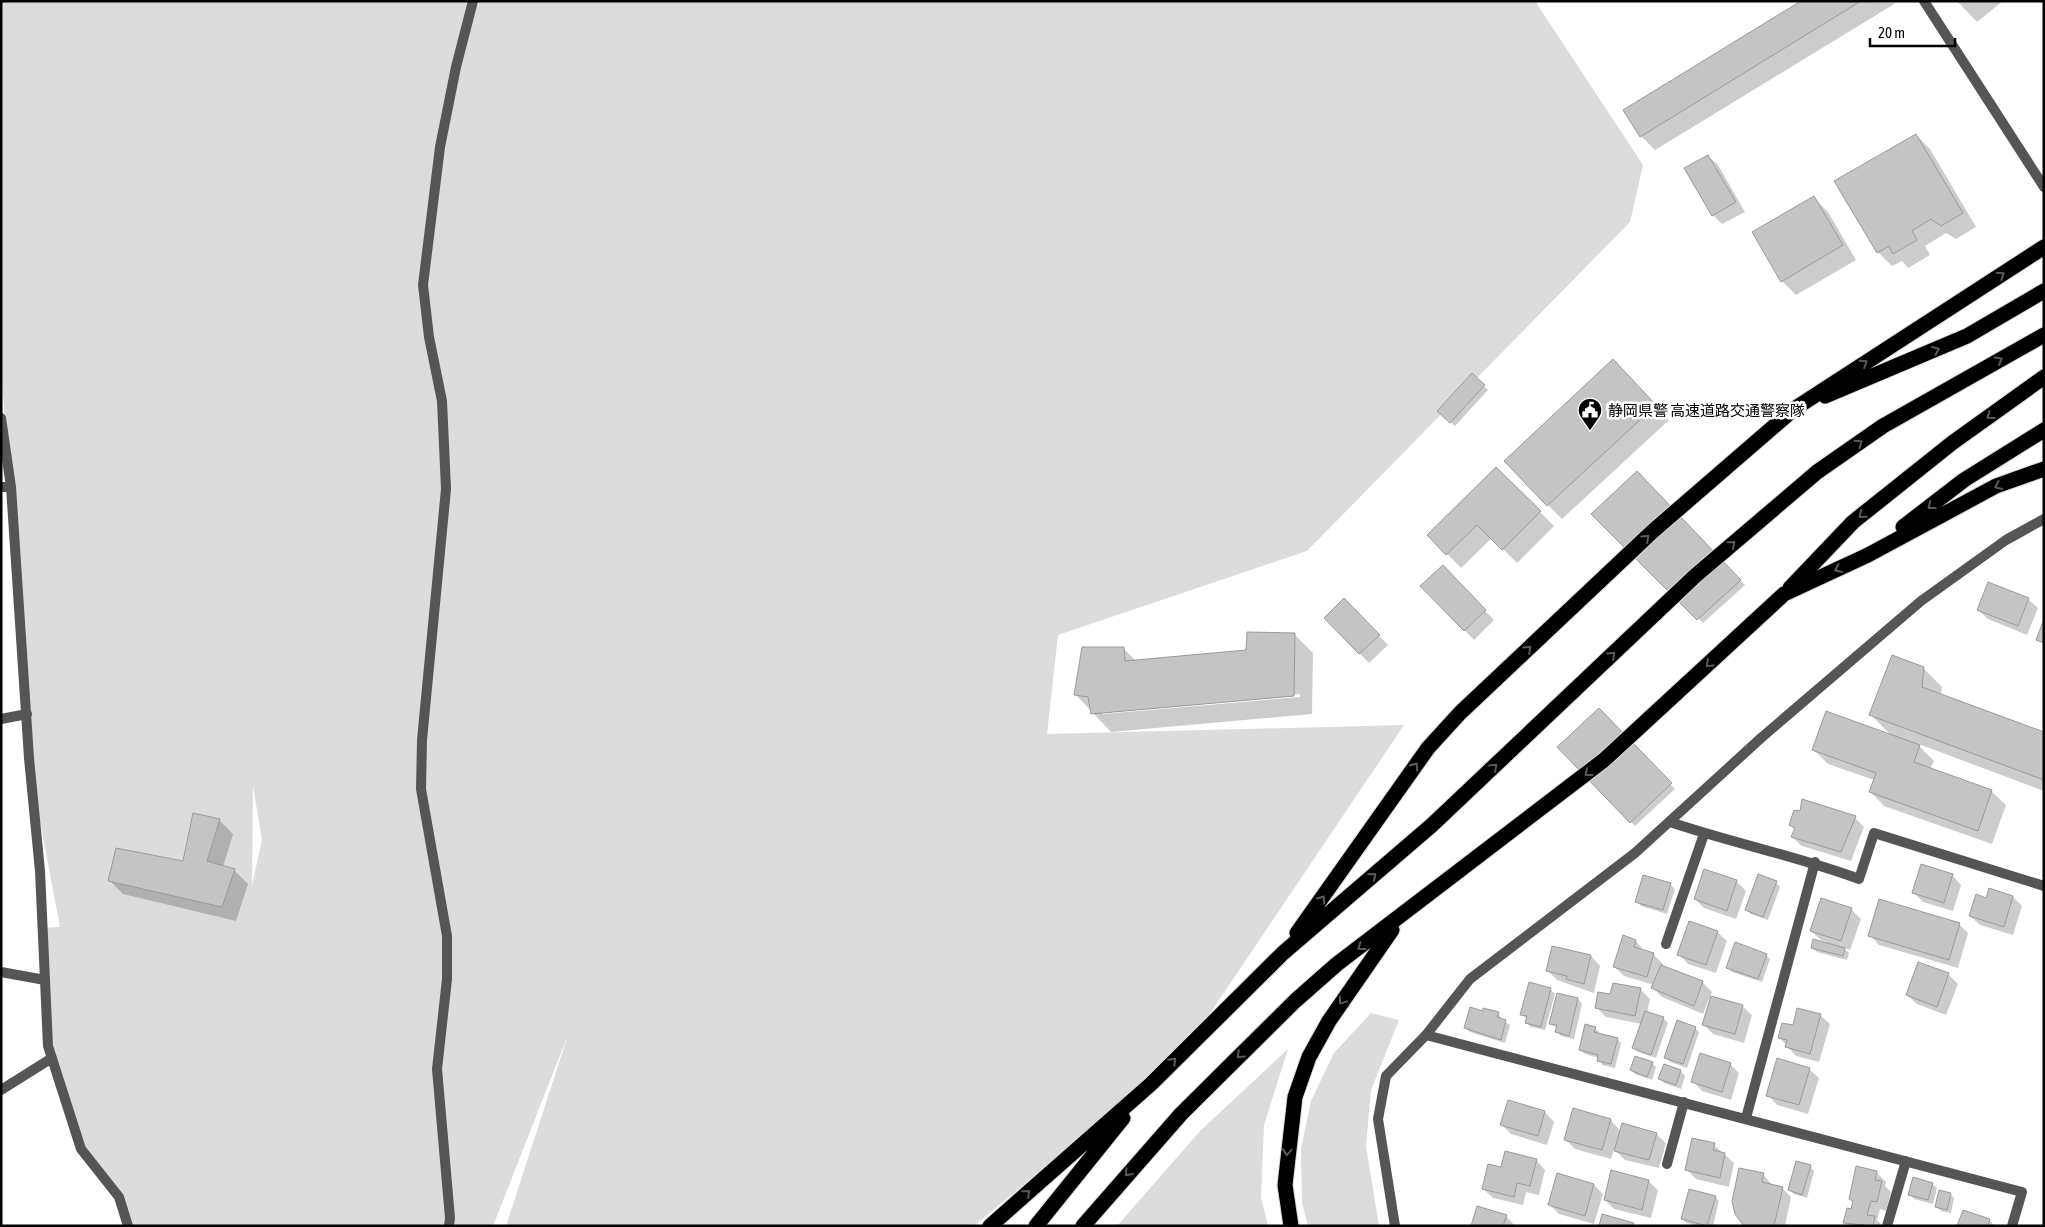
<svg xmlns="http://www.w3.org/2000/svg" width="2045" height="1227" font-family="'Asap Condensed','Noto Sans JP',sans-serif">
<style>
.green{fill:#dcdcdc;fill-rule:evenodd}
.shadow{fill:#0003;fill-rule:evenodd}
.building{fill:#c4c4c4;stroke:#999}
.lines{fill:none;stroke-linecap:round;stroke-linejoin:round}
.highway-casing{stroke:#dbdbdb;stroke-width:17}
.street{stroke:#555;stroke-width:10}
.highway{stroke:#000;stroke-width:15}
.oneway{stroke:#595959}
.labels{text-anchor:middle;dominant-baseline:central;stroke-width:5;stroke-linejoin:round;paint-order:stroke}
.poi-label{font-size:15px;fill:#000;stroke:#fff;text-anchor:start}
</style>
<rect width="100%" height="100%" fill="#fff"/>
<!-- green -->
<path class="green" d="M 1,1 L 1535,1 L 1643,165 L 1630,222 L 1307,551 L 1058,635 L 1047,734 L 1404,725 L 1186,1049 L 974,1226 L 506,1226 L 568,1035 L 493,1226 L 124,1226 L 119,1197 L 83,1145 L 54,1061 L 42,928 L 60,927 L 30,768 L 1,366 ZM 253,786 L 262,840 L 252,885 L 253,787 Z
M 1371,1013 L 1399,1020 L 1371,1090 L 1366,1146 L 1379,1226 L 1308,1226 L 1302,1203 L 1301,1149 L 1311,1101 L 1334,1053 Z
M 1288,1049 L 1264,1125 L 1261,1197 L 1268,1226 L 1117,1226 L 1200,1131 Z"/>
<!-- shadow -->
<path class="shadow" d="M 1804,1 L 1896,3 L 1655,150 L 1641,136 Z
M 1957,1 L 2003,1 L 1977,22 Z
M 1916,135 L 1930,149 L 1976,227 L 1956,239 L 1946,233 L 1925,246 L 1930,255 L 1908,268 L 1902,261 L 1892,266 L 1878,252 Z
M 1708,156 L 1718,165 L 1745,212 L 1722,224 L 1713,215 Z
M 1814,198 L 1828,212 L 1856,260 L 1796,295 L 1782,281 Z
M 1472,375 L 1488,390 L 1455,426 L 1439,411 Z
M 1627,375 L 1669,420 L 1562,519 L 1548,505 Z
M 1496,468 L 1554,526 L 1517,563 L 1492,538 L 1461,568 L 1429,535 Z
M 1637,473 L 1745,585 L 1703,623 L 1593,514 Z
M 1443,567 L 1494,620 L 1474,640 L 1422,586 Z
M 2028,599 L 2038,608 L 2027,635 L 1988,619 L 1978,610 Z
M 1344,600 L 1388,645 L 1369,663 L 1325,618 Z
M 1294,634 L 1313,653 L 1312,714 L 1111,732 L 1076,695 L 1123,648 L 1136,661 L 1247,652 ZM 1300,694 L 1300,697 L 1103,714 L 1100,712 Z
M 1923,668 L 1942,687 L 1941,695 L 2044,734 L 2044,791 L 1916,743 L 1934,761 L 1930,769 L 1991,791 L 2006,805 L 1992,844 L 1884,806 L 1870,791 L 1874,780 L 1828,764 L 1814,750 L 1893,737 L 1871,715 Z
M 1599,710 L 1675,789 L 1635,826 L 1558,747 Z
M 1855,818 L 1864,827 L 1851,861 L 1802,846 L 1792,837 L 1795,830 L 1790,825 Z
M 219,820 L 233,834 L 223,867 L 234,870 L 248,884 L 236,921 L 123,894 L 109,880 L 184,863 Z
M 1705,871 L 1737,882 L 1746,891 L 1736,919 L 1704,908 L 1695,899 Z
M 1952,875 L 1961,885 L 1953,911 L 1923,902 L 1913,892 Z
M 1776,882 L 1780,887 L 1768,920 L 1751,914 L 1746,910 Z
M 1670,884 L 1675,889 L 1667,914 L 1641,906 L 1636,901 Z
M 2013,897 L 2022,906 L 2013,935 L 1980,925 L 1970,916 Z
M 1851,909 L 1861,919 L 1850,950 L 1844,948 L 1849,953 L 1847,960 L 1817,952 L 1812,948 L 1827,942 L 1821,940 L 1811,931 Z
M 1959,924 L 1968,933 L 1958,968 L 1879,945 L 1870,935 Z
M 1717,932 L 1727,941 L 1716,973 L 1688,964 L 1679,954 Z
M 1636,941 L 1645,952 L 1653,954 L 1663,964 L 1662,966 L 1702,982 L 1712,992 L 1703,1014 L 1662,997 L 1653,988 L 1654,985 L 1624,976 L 1615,967 Z
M 1553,947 L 1591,956 L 1600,966 L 1594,993 L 1557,980 L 1547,970 Z
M 1766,955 L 1770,959 L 1762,982 L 1732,972 L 1728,967 Z
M 1948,974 L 1958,984 L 1946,1015 L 1917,1004 L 1907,995 Z
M 1640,989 L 1650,999 L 1647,1013 L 1663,1018 L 1668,1023 L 1656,1058 L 1638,1052 L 1634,1048 L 1642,1024 L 1606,1017 L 1596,1007 L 1611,996 Z
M 1551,990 L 1555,994 L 1545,1030 L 1531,1027 L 1526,1023 L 1527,1019 L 1521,1014 Z
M 1558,994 L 1578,999 L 1582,1004 L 1574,1039 L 1561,1036 L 1557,1031 L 1557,1028 L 1551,1024 Z
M 1742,1006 L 1752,1015 L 1744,1043 L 1713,1034 L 1704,1025 Z
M 1484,1012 L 1498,1013 L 1502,1020 L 1510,1025 L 1505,1043 L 1470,1032 L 1465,1028 Z
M 1820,1015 L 1830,1024 L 1819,1062 L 1796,1056 L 1780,1038 L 1793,1027 Z
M 1595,1028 L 1599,1032 L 1599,1035 L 1617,1039 L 1621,1043 L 1615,1068 L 1602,1065 L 1599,1058 L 1585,1054 L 1580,1050 Z
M 1695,1028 L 1699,1032 L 1687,1068 L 1670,1062 L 1666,1058 Z
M 1652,1063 L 1656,1067 L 1652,1080 L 1635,1074 L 1631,1070 Z
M 1730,1064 L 1739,1073 L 1731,1100 L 1702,1091 L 1693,1081 Z
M 1664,1065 L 1681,1071 L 1685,1076 L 1681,1089 L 1664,1083 L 1660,1078 Z
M 1809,1069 L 1819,1078 L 1808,1114 L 1777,1105 L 1768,1095 Z
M 1508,1101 L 1545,1112 L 1554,1122 L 1547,1145 L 1511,1134 L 1502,1125 Z
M 1610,1120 L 1621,1131 L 1656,1134 L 1666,1143 L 1659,1168 L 1625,1160 L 1614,1149 L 1611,1159 L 1575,1149 L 1565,1139 Z
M 1714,1145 L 1734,1163 L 1729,1187 L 1696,1179 L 1687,1170 Z
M 1536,1160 L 1545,1170 L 1539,1195 L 1526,1192 L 1523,1205 L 1493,1198 L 1483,1189 L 1502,1169 Z
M 1810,1167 L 1814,1171 L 1807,1198 L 1794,1194 L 1789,1190 Z
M 1876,1172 L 1886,1182 L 1885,1186 L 1891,1192 L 1886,1211 L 1880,1209 L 1877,1220 L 1883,1226 L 1848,1226 L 1845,1222 L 1854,1203 L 1850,1199 Z
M 1763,1174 L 1772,1185 L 1782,1188 L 1791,1197 L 1785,1226 L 1746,1226 Z
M 1648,1181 L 1658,1190 L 1651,1218 L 1614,1209 L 1605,1200 Z
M 1932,1184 L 1937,1188 L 1933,1204 L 1914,1199 L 1910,1194 Z
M 1594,1185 L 1603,1194 L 1594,1224 L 1559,1214 L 1550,1205 Z
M 1950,1194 L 1954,1198 L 1951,1213 L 1941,1211 L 1937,1207 Z
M 1715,1197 L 1719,1201 L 1713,1226 L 1697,1226 L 1687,1223 L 1682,1219 Z
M 1506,1216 L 1515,1226 L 1472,1226 Z
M 1989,1220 L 1995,1226 L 1959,1226 Z"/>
<!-- building -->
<path class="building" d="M 1801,1 L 1861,1 L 1640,137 L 1623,110 Z
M 1916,134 L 1963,213 L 1941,226 L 1931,219 L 1912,231 L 1917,240 L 1893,254 L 1889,246 L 1877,253 L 1834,181 Z
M 1708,155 L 1736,202 L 1712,216 L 1684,168 Z
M 1814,196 L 1843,245 L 1781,282 L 1752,232 Z
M 1613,359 L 1656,405 L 1547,506 L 1504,461 Z
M 1472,373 L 1485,385 L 1450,423 L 1437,411 Z
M 1496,467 L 1541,511 L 1502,550 L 1477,525 L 1446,555 L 1427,535 Z
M 1637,471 L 1741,580 L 1697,620 L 1591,514 Z
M 1443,565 L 1486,610 L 1464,631 L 1420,586 Z
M 1988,582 L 2029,598 L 2018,626 L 1977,610 Z
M 1344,598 L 1380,635 L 1359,654 L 1324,618 Z
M 2044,619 L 2044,643 L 2036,640 Z
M 1247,632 L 1295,633 L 1294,696 L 1091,714 L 1088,697 L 1074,695 L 1082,647 L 1124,647 L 1125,661 L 1246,650 Z
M 1892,655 L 1924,667 L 1922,687 L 2044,732 L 2044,780 L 1869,715 Z
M 1599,708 L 1672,783 L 1630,823 L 1557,747 Z
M 1826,711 L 1920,745 L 1914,762 L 1992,790 L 1978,831 L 1869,792 L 1876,773 L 1812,750 Z
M 1802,799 L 1856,816 L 1841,852 L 1791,837 L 1795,828 L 1789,825 L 1794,810 L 1800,811 Z
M 193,813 L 220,819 L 207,861 L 235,869 L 222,907 L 108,881 L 116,848 L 183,861 Z
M 1921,864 L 1953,874 L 1944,903 L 1912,893 Z
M 1704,869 L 1737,880 L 1727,911 L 1694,899 Z
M 1758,874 L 1777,881 L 1763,917 L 1745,910 Z
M 1643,875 L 1671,883 L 1663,910 L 1635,902 Z
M 1989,888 L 2013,896 L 2004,927 L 1969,916 L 1976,894 L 1986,898 Z
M 1821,898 L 1852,908 L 1841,941 L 1810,931 Z
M 1879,899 L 1960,923 L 1949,960 L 1868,936 Z
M 1689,921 L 1718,931 L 1706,965 L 1677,955 Z
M 1623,935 L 1636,940 L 1634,947 L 1654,953 L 1647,977 L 1613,967 Z
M 1813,939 L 1845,948 L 1843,956 L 1811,948 Z
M 1735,942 L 1767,954 L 1758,979 L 1726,968 Z
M 1552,946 L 1591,955 L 1584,984 L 1566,979 L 1567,976 L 1546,971 Z
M 1918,962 L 1949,973 L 1937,1007 L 1906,995 Z
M 1661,965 L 1703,981 L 1694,1006 L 1651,988 Z
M 1529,982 L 1551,988 L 1541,1027 L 1525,1023 L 1527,1016 L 1520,1015 Z
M 1613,983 L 1641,988 L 1635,1016 L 1595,1008 L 1598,992 L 1610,994 Z
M 1557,993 L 1578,998 L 1569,1036 L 1555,1032 L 1557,1025 L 1549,1024 Z
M 1711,996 L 1743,1005 L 1735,1034 L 1702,1025 Z
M 1470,1007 L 1483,1011 L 1483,1008 L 1499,1012 L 1497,1017 L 1506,1020 L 1501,1040 L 1464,1028 Z
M 1797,1008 L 1821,1014 L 1810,1054 L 1785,1047 L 1787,1040 L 1778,1038 L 1782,1023 L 1793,1025 Z
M 1645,1011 L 1664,1017 L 1651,1055 L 1632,1048 Z
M 1677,1020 L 1696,1027 L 1683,1064 L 1664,1058 Z
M 1585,1024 L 1596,1027 L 1594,1032 L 1618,1038 L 1611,1064 L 1597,1061 L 1598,1055 L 1579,1050 Z
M 1700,1053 L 1731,1063 L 1722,1092 L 1691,1082 Z
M 1635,1056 L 1653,1062 L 1647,1077 L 1630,1070 Z
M 1777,1058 L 1810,1068 L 1799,1105 L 1766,1096 Z
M 1664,1064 L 1681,1070 L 1676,1085 L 1658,1079 Z
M 1508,1100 L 1545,1111 L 1538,1136 L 1500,1125 Z
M 1573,1108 L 1611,1119 L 1602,1150 L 1564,1140 Z
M 1622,1123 L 1657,1133 L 1649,1160 L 1614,1151 Z
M 1692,1138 L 1715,1143 L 1713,1150 L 1725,1153 L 1720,1178 L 1685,1170 Z
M 1505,1151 L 1537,1159 L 1530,1186 L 1517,1183 L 1514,1197 L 1482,1189 L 1488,1164 L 1501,1167 Z
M 1796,1161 L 1811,1165 L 1802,1195 L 1788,1190 Z
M 1856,1166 L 1877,1171 L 1875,1180 L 1882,1181 L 1877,1202 L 1871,1201 L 1867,1215 L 1875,1216 L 1873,1226 L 1843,1223 L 1847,1208 L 1851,1209 L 1853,1201 L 1849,1199 Z
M 1739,1168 L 1764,1173 L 1762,1182 L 1783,1187 L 1774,1226 L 1744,1226 L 1735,1214 L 1732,1201 Z
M 1611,1170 L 1649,1180 L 1642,1210 L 1604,1200 Z
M 1557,1173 L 1594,1184 L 1585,1216 L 1548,1205 Z
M 1913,1177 L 1933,1183 L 1928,1200 L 1908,1195 Z
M 1689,1189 L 1716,1196 L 1707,1226 L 1681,1219 Z
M 1939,1190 L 1951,1193 L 1947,1210 L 1935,1207 Z
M 1477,1206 L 1507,1215 L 1503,1226 L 1471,1226 Z
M 1963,1210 L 1990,1219 L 1988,1226 L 1957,1226 Z
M 1602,1214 L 1634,1223 L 1633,1226 L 1599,1226 Z"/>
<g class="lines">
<defs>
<path id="highway" d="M 1825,396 L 1967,336 L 2044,291
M 1903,527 L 1964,480 L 2044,430
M 1790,588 L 1853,522 L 1952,443 L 2044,377
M 1297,933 L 1428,748 L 1460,713 L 1653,531 L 1794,409 L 2044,247
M 990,1226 L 1151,1084 L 1283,953 L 1432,825 L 1695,576 L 1817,472 L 1883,426 L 2044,335
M 1036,1226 L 1123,1118
M 1083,1226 L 1181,1114 L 1295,1001 L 1337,964 L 1604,760 L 1784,594 L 1868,555 L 1996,486 L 2044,469
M 1291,1226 L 1285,1185 L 1295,1097 L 1309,1057 L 1329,1021 L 1392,930"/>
</defs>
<!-- highway casing -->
<use href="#highway" class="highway-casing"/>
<!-- street -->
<path class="street" d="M 1924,1 L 2044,187
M 1,418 L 11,487 L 29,758 L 40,871 L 48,1046 L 81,1149 L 119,1197 L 128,1226
M 1,487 L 11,487
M 1,719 L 27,714
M 1670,822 C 1732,843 1797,856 1859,879 L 1874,833 L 2044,886
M 1666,944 L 1704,834
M 1,972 L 45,980
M 1426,1035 L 2022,1192 L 2012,1226
M 1,1090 L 52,1058
M 1746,1118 L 1815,862
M 1667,1164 L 1684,1102
M 449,1226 L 450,1218 L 437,1069 L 447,979 L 447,936 L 421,789 L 422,740 L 446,489 L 442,401 L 429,337 L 423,285 L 440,147 L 456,67 L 473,1
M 1395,1226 L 1378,1119 L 1386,1076 L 1426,1035 L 1470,979 L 1635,853 L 1761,738 L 1921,601 L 2006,540 L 2044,519
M 1887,1226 L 1906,1161"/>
<!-- highway -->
<use href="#highway" class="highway"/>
</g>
<!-- one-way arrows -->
<defs><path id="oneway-chevron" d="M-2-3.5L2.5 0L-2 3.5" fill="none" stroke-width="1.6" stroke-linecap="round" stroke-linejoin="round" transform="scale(1.25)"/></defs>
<g class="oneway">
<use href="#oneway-chevron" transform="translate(2001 275) rotate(-33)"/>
<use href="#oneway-chevron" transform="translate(1936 350) rotate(-24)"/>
<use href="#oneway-chevron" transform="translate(1999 360) rotate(-30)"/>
<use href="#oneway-chevron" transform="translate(1864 363) rotate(-33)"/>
<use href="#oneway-chevron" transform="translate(1990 416) rotate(144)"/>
<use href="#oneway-chevron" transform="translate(1859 443) rotate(-35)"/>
<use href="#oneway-chevron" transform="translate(1998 486) rotate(157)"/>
<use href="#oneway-chevron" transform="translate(1931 506) rotate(142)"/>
<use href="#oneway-chevron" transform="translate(1862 515) rotate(141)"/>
<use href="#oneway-chevron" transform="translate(1646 538) rotate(-43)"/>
<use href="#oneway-chevron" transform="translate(1732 544) rotate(-40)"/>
<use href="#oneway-chevron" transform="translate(1838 569) rotate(155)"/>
<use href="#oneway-chevron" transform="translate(1528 649) rotate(-43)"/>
<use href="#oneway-chevron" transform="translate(1612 655) rotate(-43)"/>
<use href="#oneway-chevron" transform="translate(1709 664) rotate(137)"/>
<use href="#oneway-chevron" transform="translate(1415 766) rotate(-55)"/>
<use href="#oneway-chevron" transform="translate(1494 767) rotate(-43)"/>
<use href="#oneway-chevron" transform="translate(1588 773) rotate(142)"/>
<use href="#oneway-chevron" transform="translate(1373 876) rotate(-41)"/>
<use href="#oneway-chevron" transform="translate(1322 899) rotate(-55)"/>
<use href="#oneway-chevron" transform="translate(1361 947) rotate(144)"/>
<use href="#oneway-chevron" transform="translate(1342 1001) rotate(124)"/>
<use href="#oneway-chevron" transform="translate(1240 1055) rotate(136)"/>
<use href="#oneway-chevron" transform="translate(1173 1061) rotate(-45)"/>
<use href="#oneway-chevron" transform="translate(1287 1152) rotate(95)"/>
<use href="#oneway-chevron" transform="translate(1128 1173) rotate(132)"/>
<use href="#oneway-chevron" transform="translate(1027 1193) rotate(-41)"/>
</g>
<!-- icons -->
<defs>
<symbol id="civic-pin" viewBox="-11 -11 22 30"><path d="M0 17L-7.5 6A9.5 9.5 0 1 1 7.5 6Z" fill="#000" stroke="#fff"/><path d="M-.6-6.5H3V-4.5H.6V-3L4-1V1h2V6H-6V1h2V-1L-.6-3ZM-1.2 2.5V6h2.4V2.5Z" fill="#fff"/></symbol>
</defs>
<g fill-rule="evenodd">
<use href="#civic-pin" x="1576" y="396" width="28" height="38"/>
</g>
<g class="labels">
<!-- poi labels -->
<g class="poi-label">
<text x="1608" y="410">静岡県警 高速道路交通警察隊</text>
</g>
</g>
<!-- border -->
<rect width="2045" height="1227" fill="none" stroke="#000000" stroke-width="5"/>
<!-- scale -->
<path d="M1870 38v8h85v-8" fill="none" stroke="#000000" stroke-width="2.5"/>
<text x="1878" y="38" font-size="15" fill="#000000" stroke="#ffffff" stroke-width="4" paint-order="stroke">20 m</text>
</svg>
